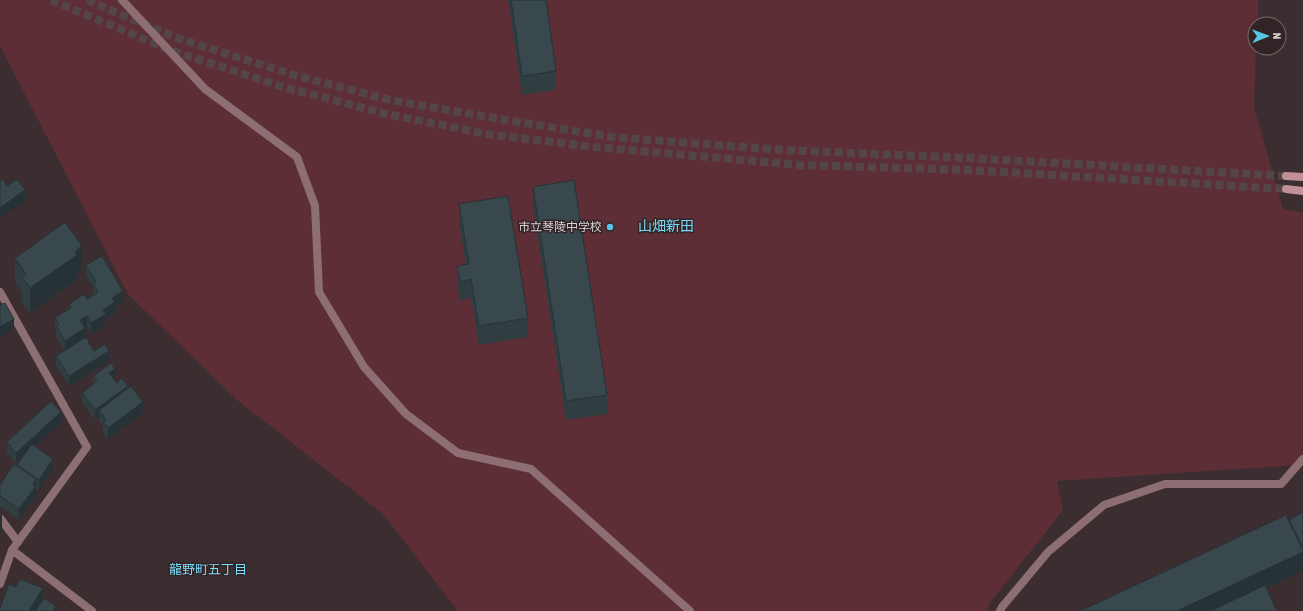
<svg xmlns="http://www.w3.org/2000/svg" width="1303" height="611" font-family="'Asap Condensed','Noto Sans JP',sans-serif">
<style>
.green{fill:#5e2e36}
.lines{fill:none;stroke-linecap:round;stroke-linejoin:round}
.secondary-tunnel{stroke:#544648;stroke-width:8;stroke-dasharray:8 4;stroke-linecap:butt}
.lane{stroke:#8d6f73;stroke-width:8}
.street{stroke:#8d6f73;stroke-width:8}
.secondary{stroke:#c19197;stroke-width:8}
.wall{fill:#303e42}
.shaded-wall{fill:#273236}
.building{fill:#38484d;stroke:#273236}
.poi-dot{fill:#59c8e4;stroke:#322426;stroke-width:1.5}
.labels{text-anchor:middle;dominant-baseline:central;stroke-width:3;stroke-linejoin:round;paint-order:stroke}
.poi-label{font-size:12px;fill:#d9d0d1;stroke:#322426;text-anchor:end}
.neighbourhood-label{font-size:13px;fill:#7addf8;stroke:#322426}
.quarter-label{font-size:14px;fill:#7addf8;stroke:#322426}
</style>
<rect width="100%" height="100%" fill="#3c2e30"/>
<!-- green -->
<path class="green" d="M 0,0 L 1258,0 L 1258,24 L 1255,24 L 1255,48 L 1256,48 L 1254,107 L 1283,209 L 1303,213 L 1303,459 L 1298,465 L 1057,481 L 1063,510 L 989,604 L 988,611 L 458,611 L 383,514 L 236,399 L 128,294 L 0,46 Z"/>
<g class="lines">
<!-- secondary-tunnel -->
<path class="secondary-tunnel" d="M 51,0 L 170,50 L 280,86 L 387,114 L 486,134 L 594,147 L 800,165 L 969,170 L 1286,189
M 87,0 L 174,37 L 291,74 L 390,100 L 488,117 L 613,137 L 782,150 L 969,158 L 1286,176"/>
<!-- lane -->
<path class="lane" d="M 0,518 L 18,542"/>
<!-- street -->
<path class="street" d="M 122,0 L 205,89 L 297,157 L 315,206 L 319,292 L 364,367 L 406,414 L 458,453 L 531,469 L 690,611
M 0,292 L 87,447 L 12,550 L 0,584
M 12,550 L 92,611
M 1000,611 L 1002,607 L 1048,552 L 1104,505 L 1165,484 L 1281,484 L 1303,459"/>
<!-- secondary -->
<path class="secondary" d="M 1286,176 L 1303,177
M 1286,189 L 1303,191"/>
</g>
<!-- wall -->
<path class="wall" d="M 508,0 L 546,0 L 556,71 L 556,90 L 522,95 Z
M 533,187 L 607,395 L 607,414 L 566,420 L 533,206 Z
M 459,204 L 528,318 L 528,337 L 479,345 L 471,298 L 460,301 L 457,286 L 457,266 L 466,265 L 459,223 Z
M 15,258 L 82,271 L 77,275 L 77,280 L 30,313 L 22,302 L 22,292 L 15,283 Z
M 86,265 L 123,302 L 115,306 L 115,313 L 106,319 L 106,325 L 91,334 L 87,326 L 84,328 L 85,338 L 94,351 L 109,361 L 69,386 L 56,366 L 56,356 L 64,350 L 56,337 L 56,330 L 55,328 L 55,317 L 69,309 L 69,304 L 87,299 L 93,295 L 93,287 L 86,276 Z
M 93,376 L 115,380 L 117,383 L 128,389 L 143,413 L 108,439 L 103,433 L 103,426 L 99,421 L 99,417 L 95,420 L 82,403 L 82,393 L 93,384 Z
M 61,423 L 35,446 L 53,469 L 39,490 L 36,489 L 36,496 L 19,520 L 0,506 L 0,485 L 17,466 L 17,465 L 20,460 L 16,463 L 7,453 L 7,442 Z
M 1303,512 L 1303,571 L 1267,588 L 1080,611 L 1289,520 Z"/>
<!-- shaded-wall -->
<path class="shaded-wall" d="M 25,190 L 25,201 L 0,218 L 0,208 Z
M 82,246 L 82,271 L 77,275 L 77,280 L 30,313 L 30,288 Z
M 123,291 L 123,302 L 115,306 L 115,313 L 106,319 L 106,325 L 91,334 L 91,323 L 112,298 Z
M 87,316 L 87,326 L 80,331 L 80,320 Z
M 14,319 L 14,330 L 0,337 L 0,327 Z
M 85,328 L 85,339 L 65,351 L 65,341 Z
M 109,351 L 109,361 L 69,386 L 69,376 Z
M 115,369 L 115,380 L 109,384 L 109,373 Z
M 128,386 L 128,396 L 99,410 L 99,417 L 95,420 L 95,410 Z
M 143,402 L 143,413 L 108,439 L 108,428 Z
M 61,412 L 61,423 L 16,463 L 16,453 Z
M 53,459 L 53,469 L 39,490 L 39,480 Z
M 36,479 L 36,496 L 19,520 L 19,509 L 33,484 Z
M 2,514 L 2,529 L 0,534 L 0,519 Z
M 1303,552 L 1303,571 L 1218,611 L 1177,611 Z
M 43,588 L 43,599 L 36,611 L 29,611 Z
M 56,606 L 56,611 L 53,611 Z"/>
<!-- building -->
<path class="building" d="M 511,0 L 546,0 L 556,71 L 522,76 Z
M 3,179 L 7,186 L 17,179 L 25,190 L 0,208 L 0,181 Z
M 574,180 L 607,395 L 566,401 L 533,187 Z
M 508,196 L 528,318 L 479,326 L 471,279 L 460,282 L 457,266 L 469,264 L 459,204 Z
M 65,222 L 82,246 L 75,252 L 77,255 L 30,288 L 22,277 L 26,274 L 15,258 Z
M 102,256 L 123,291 L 112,298 L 115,302 L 103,310 L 106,314 L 91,323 L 87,316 L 80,320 L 85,328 L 65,341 L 56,326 L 59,324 L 55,317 L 71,308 L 69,304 L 84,294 L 87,299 L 98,292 L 93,284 L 96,282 L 86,265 Z
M 5,303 L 14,319 L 0,327 L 0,305 Z
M 86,337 L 94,351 L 105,344 L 109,351 L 69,376 L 56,356 Z
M 111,363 L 115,369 L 109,373 L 117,383 L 122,378 L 128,386 L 95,410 L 82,393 L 97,381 L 93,376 Z
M 131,386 L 143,402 L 108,428 L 103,422 L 106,420 L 99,410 Z
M 51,401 L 61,412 L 16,453 L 7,442 Z
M 32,444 L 53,459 L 39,480 L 17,465 Z
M 14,464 L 36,479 L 33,484 L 36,486 L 19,509 L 0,496 L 0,485 Z
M 0,511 L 2,514 L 0,519 Z
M 1303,512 L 1303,547 L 1289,520 Z
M 1286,515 L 1303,551 L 1303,552 L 1177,611 L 1080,611 Z
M 20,579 L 43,588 L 29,611 L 0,611 L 0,608 L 9,584 L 16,587 Z
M 1265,585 L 1277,611 L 1211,611 Z
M 44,598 L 56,606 L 53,611 L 35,611 Z"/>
<!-- markers -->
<circle class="poi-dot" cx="610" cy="227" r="4"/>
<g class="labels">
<!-- poi labels -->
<g class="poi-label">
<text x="602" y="227">市立琴陵中学校</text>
</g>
<!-- neighbourhood labels -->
<g class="neighbourhood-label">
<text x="208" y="569">龍野町五丁目</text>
</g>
<!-- quarter labels -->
<g class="quarter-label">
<text x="666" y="226">山畑新田</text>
</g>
</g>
<!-- north arrow -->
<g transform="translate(1267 36) rotate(89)"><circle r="19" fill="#322426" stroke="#75696a"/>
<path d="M0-3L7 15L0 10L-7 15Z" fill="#59c8e4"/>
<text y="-6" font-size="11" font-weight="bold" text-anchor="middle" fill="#d9d0d1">N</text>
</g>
</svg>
